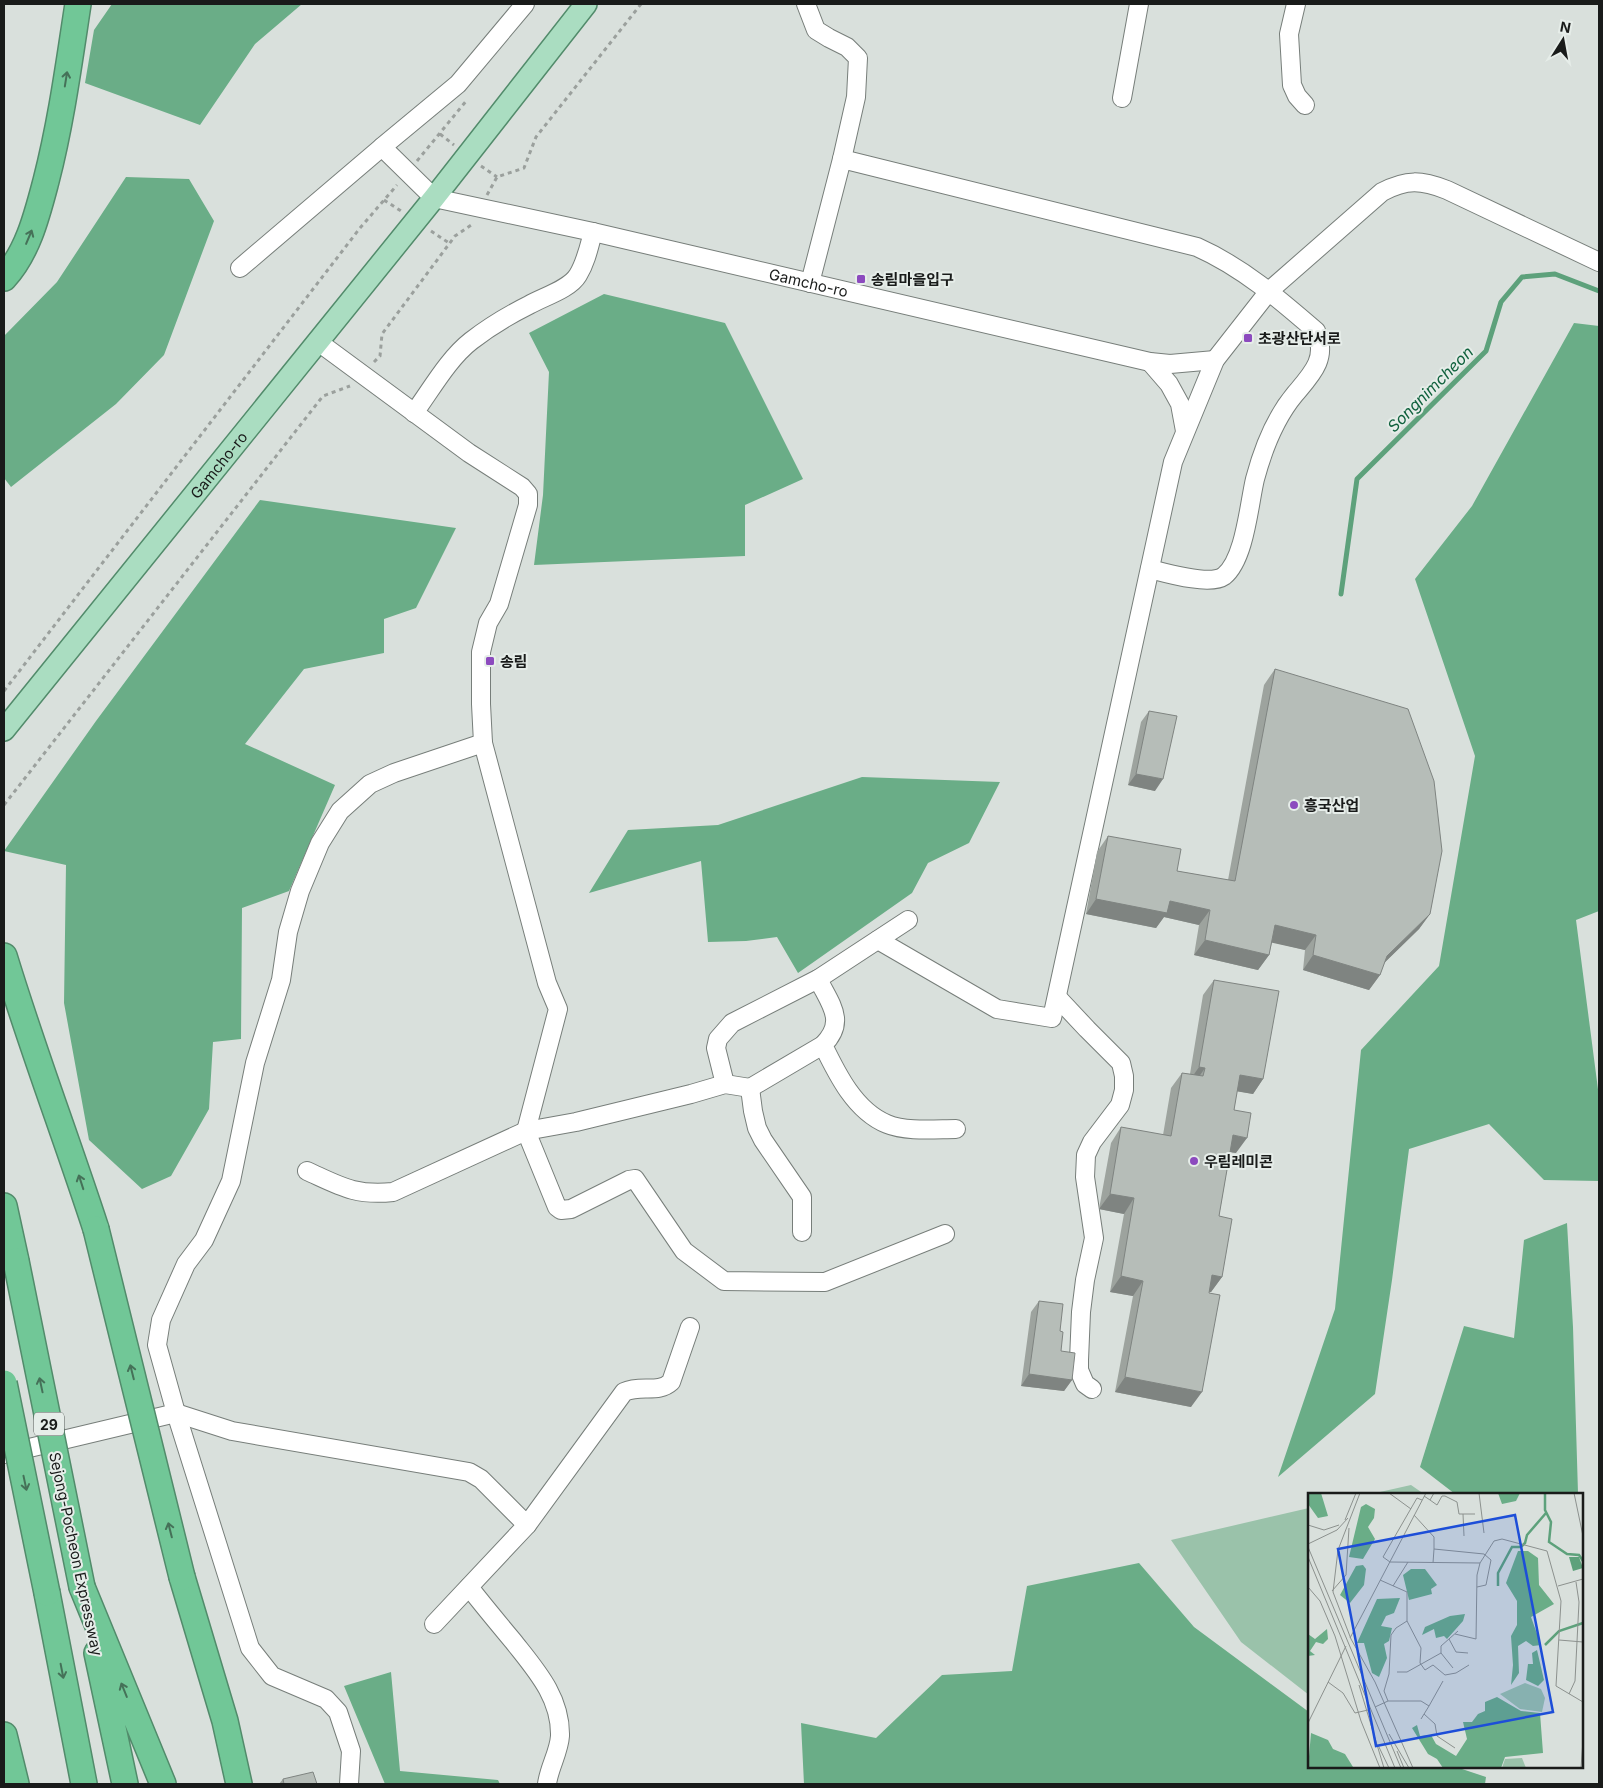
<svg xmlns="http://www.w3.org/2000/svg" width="1603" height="1788" font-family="Inter,'Noto Sans KR',sans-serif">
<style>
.green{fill:#9ac2aa}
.forest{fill:#6aad87}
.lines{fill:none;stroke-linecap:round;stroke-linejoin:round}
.stream{stroke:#5da17b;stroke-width:5}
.minor-casing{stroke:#777e7a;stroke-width:20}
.major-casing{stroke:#528b6b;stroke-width:24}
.highway-casing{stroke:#528b6b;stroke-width:28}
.path{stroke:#9ba09d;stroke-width:3;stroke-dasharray:4 4;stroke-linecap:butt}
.minor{stroke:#fff;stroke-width:18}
.major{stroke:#aaddc1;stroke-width:21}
.highway{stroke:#71c797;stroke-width:25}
.highway-bridge-casing{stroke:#528b6b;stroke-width:28;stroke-linecap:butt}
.highway-bridge{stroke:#71c797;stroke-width:25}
.wall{fill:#9da39e}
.shaded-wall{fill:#7f8481}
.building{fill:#b6bdb8;stroke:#7f8481}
.oneway{stroke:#457158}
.poi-dot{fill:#8c4abe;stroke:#e6ede9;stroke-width:2}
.labels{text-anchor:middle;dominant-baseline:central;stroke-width:4;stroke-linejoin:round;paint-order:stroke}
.shield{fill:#e6ede9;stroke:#565a58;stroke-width:1}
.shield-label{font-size:14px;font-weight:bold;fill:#191b1a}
.poi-label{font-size:15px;font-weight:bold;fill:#191b1a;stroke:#e6ede9;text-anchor:start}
.street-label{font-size:15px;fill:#191b1a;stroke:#e6ede9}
.water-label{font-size:16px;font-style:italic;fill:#11623e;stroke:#e6ede9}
.inset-river{fill:none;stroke:#5da17b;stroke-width:2.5}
.inset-road{fill:none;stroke:#8c918e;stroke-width:1}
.view{fill:#1d4ed8;fill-opacity:0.15;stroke:#1d4ed8;stroke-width:2.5}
.inset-edge{fill:none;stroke:#191b1a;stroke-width:2.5}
</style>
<rect width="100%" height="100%" fill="#d9e0dc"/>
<!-- green -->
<path class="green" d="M 1411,1485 L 1424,1494 L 1371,1494 Z
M 1309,1508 L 1309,1695 L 1241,1642 L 1171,1540 Z"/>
<!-- forest -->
<path class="forest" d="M 112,4 L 302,4 L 255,44 L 200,125 L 85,83 L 94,30 Z
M 126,177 L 189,179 L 214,221 L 164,355 L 116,404 L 11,487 L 4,478 L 4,336 L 57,282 Z
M 604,294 L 725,323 L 803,479 L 745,505 L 745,556 L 534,565 L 543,495 L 549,372 L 529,333 Z
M 1574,323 L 1599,326 L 1599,911 L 1576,920 L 1599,1097 L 1599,1181 L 1544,1180 L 1489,1124 L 1409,1149 L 1392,1280 L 1375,1394 L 1278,1477 L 1335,1309 L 1361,1050 L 1439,966 L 1475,756 L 1415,579 L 1472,506 Z
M 260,500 L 456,528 L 416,608 L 384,619 L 384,653 L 304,669 L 245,744 L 335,785 L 289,891 L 242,908 L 241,1039 L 213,1042 L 209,1109 L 171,1176 L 142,1189 L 89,1140 L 64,1003 L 66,865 L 4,851 L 96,721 Z
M 862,777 L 1000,782 L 969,843 L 928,863 L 912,893 L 798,973 L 777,937 L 746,941 L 708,942 L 701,861 L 589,893 L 628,830 L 718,825 Z
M 1567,1223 L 1573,1327 L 1578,1493 L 1576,1494 L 1455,1494 L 1420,1467 L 1464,1326 L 1514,1338 L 1524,1240 Z
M 1139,1563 L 1194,1627 L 1309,1712 L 1309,1767 L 1456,1767 L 1486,1777 L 1485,1784 L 804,1784 L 801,1723 L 876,1738 L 942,1675 L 1012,1671 L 1027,1586 Z
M 391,1672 L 400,1771 L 498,1780 L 500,1784 L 385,1784 L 344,1686 Z"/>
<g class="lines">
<!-- stream -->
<path class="stream" d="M 1341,594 L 1357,479 L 1486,351 L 1501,302 L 1522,277 L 1555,274 L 1599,291"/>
<defs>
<g id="minor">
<path id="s1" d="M 525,4 L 458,84 L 382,147 L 434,198 L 593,232 L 1150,362 L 1170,364 L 1215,360"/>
<path d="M 806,4 L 816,30 L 829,38 L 847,47 L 858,58 L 856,97 L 842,159"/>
<path d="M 1296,4 L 1289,34 L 1292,85 L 1297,96 L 1305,105"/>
<path d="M 1122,98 L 1139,4"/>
<path d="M 240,268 L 382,147"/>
<path d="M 810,283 L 842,159 L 1197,247 C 1242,267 1279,299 1316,331 C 1328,358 1312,374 1295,394 C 1275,418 1263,449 1255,479 C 1249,504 1245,559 1224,576 C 1210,586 1166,573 1150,569"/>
<path d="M 1150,362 L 1169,384 L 1180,404 L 1185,431"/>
<path d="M 414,413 C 431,390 448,359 471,341 C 489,327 509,315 529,305 C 543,297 570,289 578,275 C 586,262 589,247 593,232"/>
<path d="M 483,743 L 547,983 L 558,1009 L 526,1131 L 557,1207 L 561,1210 L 571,1209 L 629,1180 L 635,1179 L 684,1251 L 724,1281 L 825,1282 L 945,1234"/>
<path d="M 878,940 L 997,1009 L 1052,1018 L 1173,462 L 1215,360 L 1269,291 L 1382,192 C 1407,179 1421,180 1447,190 L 1599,262"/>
<path d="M 818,979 C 830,1004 847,1021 823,1045 C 837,1074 855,1111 887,1124 C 906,1132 936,1129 956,1129"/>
<path d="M 1057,997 L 1087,1029 L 1121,1063 L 1124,1076 L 1124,1090 L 1120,1105 L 1092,1142 L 1086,1155 L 1085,1177 L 1094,1238 L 1085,1280 L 1081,1312 L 1079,1360 L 1079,1370 L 1085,1384 L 1092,1389"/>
<path d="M 725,1084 L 716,1048 L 718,1039 L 732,1023 L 818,979 L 908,920"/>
<path d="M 750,1088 L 823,1045"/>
<path d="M 307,1171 C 340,1186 355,1196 393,1192 L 526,1131 L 576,1122 L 691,1094 L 725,1084 L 750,1088 L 753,1111 L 757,1128 L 763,1140 L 802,1197 L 802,1232"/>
<path d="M 176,1413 L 232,1431 L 469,1472 L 481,1479 L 527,1525 L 624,1392 C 641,1384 658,1394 671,1382 L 690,1327"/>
<path d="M 176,1413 L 250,1648 L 272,1676 L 326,1699 L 338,1712 L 351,1751 L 349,1784"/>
<path d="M 4,1454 L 176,1413 L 157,1345 L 161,1320 L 186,1264 L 204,1240 L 231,1181 L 255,1063 L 281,980 L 288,932 L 300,891 L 320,843 L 340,811 L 370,784 L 394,773 L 483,743 L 481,704 L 481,652 L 488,623 L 499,604 L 528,505 L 528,494 L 522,487 L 469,453 L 317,341"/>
<path d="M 469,1587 C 483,1605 498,1623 513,1641 C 535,1669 561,1697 560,1736 C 559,1752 549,1768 547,1784"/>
<path d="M 434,1624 L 527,1525"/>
</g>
<g id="major">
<path id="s2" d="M 4,730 L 434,198 L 586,4"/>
</g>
<path id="highway" d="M 4,278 C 28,252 37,215 46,181 C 61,123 69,63 78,4
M 4,956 C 32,1048 66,1137 96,1229
M 4,1206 L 16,1261
M 182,1577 L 225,1721 L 239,1784
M 82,1587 L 163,1784
M 47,1593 L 84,1784
M 97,1653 L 125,1784
M 4,1735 L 16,1784"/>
</defs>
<!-- minor casing -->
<use href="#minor" class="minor-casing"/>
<!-- major casing -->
<use href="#major" class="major-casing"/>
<!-- highway casing -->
<use href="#highway" class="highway-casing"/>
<!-- path -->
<path class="path" d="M 440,134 L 454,145
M 417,161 L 467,100
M 481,166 L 497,177
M 487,195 L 497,177 L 524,168 L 536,137 L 641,4
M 384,200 L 401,211
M 431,231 L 449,243
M 374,362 L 380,356 L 382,334 L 455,236 L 474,223
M 4,691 L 360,228 L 397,185
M 4,805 L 323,396 L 350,386"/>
<!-- minor -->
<use href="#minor" class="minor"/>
<!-- major -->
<use href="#major" class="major"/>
<!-- highway -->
<use href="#highway" class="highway"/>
<defs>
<path id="highway-bridge" d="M 96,1229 L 182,1577
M 16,1261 L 82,1587
M 4,1383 L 47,1593"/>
</defs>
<!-- highway-bridge casing -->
<use href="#highway-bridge" class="highway-bridge-casing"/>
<!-- highway-bridge -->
<use href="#highway-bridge" class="highway-bridge"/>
</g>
<!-- wall -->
<path class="wall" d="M 1275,669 L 1430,914 L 1419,929 L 1384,963 L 1380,975 L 1369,990 L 1303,970 L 1305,950 L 1272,942 L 1269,955 L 1258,970 L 1194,955 L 1199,925 L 1164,917 L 1156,928 L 1086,914 L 1097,852 L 1108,836 L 1177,871 L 1228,880 L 1264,685 Z
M 1149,711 L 1155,791 L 1128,785 L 1141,722 Z
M 1214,980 L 1263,1079 L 1253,1094 L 1237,1091 L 1234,1110 L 1236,1153 L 1230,1152 L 1219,1216 L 1222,1277 L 1211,1292 L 1209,1292 L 1191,1407 L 1115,1392 L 1133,1296 L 1110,1292 L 1124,1214 L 1099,1209 L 1111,1143 L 1121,1127 L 1163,1135 L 1171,1088 L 1182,1073 L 1190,1074 L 1203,995 Z
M 1039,1301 L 1060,1331 L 1061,1351 L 1072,1380 L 1064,1391 L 1021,1386 L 1031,1312 Z
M 283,1779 L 317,1784 L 279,1784 Z"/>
<!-- shaded-wall -->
<path class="shaded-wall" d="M 1136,774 L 1163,779 L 1155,791 L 1128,785 Z
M 1096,899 L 1170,901 L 1210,910 L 1199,925 L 1164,917 L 1156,928 L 1086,914 Z
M 1430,914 L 1419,929 L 1376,971 L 1387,956 Z
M 1275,925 L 1316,935 L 1305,950 L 1264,941 Z
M 1205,940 L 1269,955 L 1258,970 L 1194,955 Z
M 1313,955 L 1380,975 L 1369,990 L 1303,970 Z
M 1199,1067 L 1205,1068 L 1194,1084 L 1188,1083 Z
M 1240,1075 L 1263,1079 L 1253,1094 L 1229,1090 Z
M 1233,1135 L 1247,1138 L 1236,1153 L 1222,1151 Z
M 1110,1194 L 1134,1198 L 1124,1214 L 1099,1209 Z
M 1212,1275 L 1222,1277 L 1211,1292 L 1201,1291 Z
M 1121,1276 L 1143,1281 L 1133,1296 L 1110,1292 Z
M 1029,1374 L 1072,1380 L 1064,1391 L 1021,1386 Z
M 1125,1377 L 1202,1392 L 1191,1407 L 1115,1392 Z"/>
<!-- building -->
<path class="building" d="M 1275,669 L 1408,709 L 1434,781 L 1442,851 L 1430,914 L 1387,956 L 1380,975 L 1313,955 L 1316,935 L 1275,925 L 1269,955 L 1205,940 L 1210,910 L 1170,901 L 1167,913 L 1096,899 L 1108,836 L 1181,849 L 1177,871 L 1235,881 Z
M 1149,711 L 1177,716 L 1163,779 L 1136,774 Z
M 1214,980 L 1279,991 L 1263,1079 L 1240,1075 L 1234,1110 L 1251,1113 L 1247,1138 L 1233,1135 L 1219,1216 L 1232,1219 L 1222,1277 L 1212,1275 L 1209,1293 L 1220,1295 L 1202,1392 L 1125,1377 L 1143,1281 L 1121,1276 L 1134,1198 L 1110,1194 L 1121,1127 L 1171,1136 L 1182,1073 L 1203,1076 L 1205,1068 L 1199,1067 Z
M 1039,1301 L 1063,1304 L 1060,1331 L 1063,1332 L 1061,1351 L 1075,1353 L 1072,1380 L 1029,1374 Z
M 313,1772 L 317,1784 L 284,1784 L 283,1779 Z"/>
<!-- one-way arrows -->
<defs><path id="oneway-shaft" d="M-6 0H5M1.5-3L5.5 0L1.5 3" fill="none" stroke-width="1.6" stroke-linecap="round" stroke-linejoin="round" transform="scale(1.25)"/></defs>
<g class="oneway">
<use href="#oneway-shaft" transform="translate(66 79) rotate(-81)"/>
<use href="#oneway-shaft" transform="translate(29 237) rotate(-67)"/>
<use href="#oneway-shaft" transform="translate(81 1182) rotate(-108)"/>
<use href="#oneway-shaft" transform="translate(132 1372) rotate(-104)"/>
<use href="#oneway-shaft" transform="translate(41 1385) rotate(-102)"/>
<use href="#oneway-shaft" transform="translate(25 1483) rotate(78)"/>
<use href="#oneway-shaft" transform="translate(170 1530) rotate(-104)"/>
<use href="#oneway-shaft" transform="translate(62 1671) rotate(79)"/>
<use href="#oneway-shaft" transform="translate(124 1690) rotate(-112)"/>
</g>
<!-- markers -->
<g class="poi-dot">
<rect x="856" y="274" width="10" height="10" rx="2.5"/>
<rect x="1243" y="333" width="10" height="10" rx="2.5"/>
<rect x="485" y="656" width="10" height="10" rx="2.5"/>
<circle cx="1294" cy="805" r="5"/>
<circle cx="1194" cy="1161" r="5"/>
</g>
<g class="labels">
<!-- shield labels -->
<rect class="shield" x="34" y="1412.5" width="30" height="23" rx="4"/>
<g class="shield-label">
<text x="49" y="1424">29</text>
</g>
<!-- poi labels -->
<g class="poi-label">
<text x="871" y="279">송림마을입구</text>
<text x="1258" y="338">초광산단서로</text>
<text x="500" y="661">송림</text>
<text x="1304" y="805">흥국산업</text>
<text x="1204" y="1161">우림레미콘</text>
</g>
<!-- street labels -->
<g class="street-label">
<text stroke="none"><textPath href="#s1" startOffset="660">Gamcho-ro</textPath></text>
<text stroke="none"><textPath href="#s2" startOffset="341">Gamcho-ro</textPath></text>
<text transform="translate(76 1554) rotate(78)">Sejong-Pocheon Expressway</text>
</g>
<!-- water labels -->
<g class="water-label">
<text transform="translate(1430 389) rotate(-45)">Songnimcheon</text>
</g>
</g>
<!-- overview -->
<g transform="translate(1308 1493)">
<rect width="275" height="275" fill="#d9e0dc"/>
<path d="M 217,190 L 233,196 L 237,205 L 234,219 L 212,216 L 192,201 ZM 214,265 L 218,275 L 194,275 L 197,266 Z" fill="#9ac2aa"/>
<path d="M 0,0 L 13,0 L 20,23 L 10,25 L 0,11 ZM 190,0 L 212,0 L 208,8 L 194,11 ZM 58,11 L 67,16 L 66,25 L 60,34 L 67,46 L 55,66 L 41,64 L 53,14 ZM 210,58 L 220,58 L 230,65 L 231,92 L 246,111 L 223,124 L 233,152 L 225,153 L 218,148 L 210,153 L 211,180 L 203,192 L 205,172 L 203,143 L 209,132 L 209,108 L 198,90 ZM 55,72 L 58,76 L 56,92 L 42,110 L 32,102 L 48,73 ZM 103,76 L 117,76 L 129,92 L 123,96 L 124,101 L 101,107 L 95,82 ZM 92,105 L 86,120 L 78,123 L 73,133 L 84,135 L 81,148 L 76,151 L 79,165 L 71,184 L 64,180 L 56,150 L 49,150 L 69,106 ZM 157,121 L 155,128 L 139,146 L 136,143 L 128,145 L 126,136 L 114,142 L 117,134 L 142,123 ZM 19,136 L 20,146 L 15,151 L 8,149 L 2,158 L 7,162 L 0,163 L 0,141 L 7,146 ZM 229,157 L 236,187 L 230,193 L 218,187 L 220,171 L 225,171 L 224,160 ZM 189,204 L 213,218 L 232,220 L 235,260 L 197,264 L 193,275 L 135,275 L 129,266 L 120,261 L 104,235 L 109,232 L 112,243 L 123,242 L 128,251 L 148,263 L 159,246 L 155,229 L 164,229 L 170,221 L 177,218 L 177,209 ZM 3,240 L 20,247 L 25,256 L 37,261 L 45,274 L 0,275 Z" fill="#6aad87"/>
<path d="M 261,64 L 271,64 L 275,75 L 265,78 Z" fill="#5da17b"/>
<path class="inset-river" d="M 237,0 L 237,17 L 243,29 L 241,49 L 259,61 L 271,62 L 275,68M 190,93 L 190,80 L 204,54 L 213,54 L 217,50 L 219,42 L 238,20M 237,152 L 251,138 L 275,130"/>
<path class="inset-road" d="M 52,0 L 30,57 L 25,99 L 43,146 L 67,189 L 105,275M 81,0 L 103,16M 171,0 L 176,40M 266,0 L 275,43M 116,3 L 122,7 L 126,0M 114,7 L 109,5 L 75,64 L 82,69 L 172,70M 122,7 L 129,12 L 134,3 L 137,3 L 149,9 L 151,21 L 167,21M 155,21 L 156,43M 106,22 L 126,44 L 126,56M 37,27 L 48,0M 0,32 L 16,37 L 31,32M 0,51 L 29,37 L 40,25M 0,54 L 93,275M 0,64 L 87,275M 125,70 L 126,56 L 176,61 L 183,67 L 178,92 L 169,94M 85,93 L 100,69M 250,93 L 275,86M 0,94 L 12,108 L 27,143 L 53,228 L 72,275M 24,98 L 38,82 L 41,35M 99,128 L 113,155 L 112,170 L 117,177 L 125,172 L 137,182 L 148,180 L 161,172M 147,141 L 168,146 L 169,82 L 172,70 L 186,48 L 194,46 L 239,58 L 253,108 L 248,193 L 275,209M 42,145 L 118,0M 141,146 L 148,159 L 160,160M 251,147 L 275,149M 133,160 L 133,153 L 150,138M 89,179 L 99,179 L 133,160 L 145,175M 20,189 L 35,200 L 47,220 L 60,217M 51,192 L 76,275M 261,201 L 267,188 L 271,109 L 268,89M 80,208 L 113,208 L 121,213 L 135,188M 67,214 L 80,208 L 76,198 L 81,181 L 83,142 L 88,135 L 99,128 L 99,99 L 72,87M 116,221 L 127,231 L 129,243 L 147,255M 113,226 L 121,213M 0,230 L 38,153M 81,241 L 101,275M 70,252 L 81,275M 89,258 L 96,275M 273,275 L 275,247"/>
<path class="view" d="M 207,22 L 245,219 L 68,253 L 30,56 Z"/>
<rect width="275" height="275" class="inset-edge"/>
</g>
<!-- border -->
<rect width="1603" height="1788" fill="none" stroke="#191b1a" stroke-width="10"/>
<!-- north arrow -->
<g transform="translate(1563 40) rotate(11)" stroke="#e6ede9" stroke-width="4" paint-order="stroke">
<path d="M0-4L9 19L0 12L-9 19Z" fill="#191b1a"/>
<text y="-8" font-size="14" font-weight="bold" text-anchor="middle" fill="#191b1a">N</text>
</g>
</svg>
